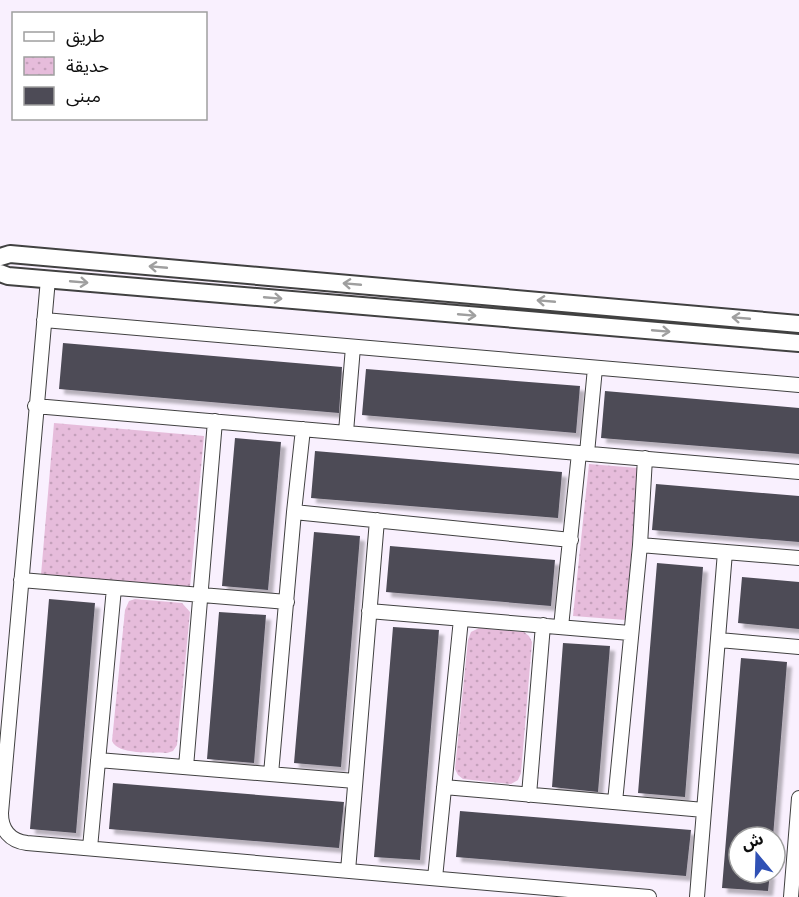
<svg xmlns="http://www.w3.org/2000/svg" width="799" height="897" font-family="Georgia,'Noto Sans Arabic',serif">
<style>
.park{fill:url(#park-dots)}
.building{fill:#4d4b56;filter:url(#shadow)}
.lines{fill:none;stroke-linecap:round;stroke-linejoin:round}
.minor-casing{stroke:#414141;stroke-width:16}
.tertiary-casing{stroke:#414141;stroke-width:20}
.minor{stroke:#fff;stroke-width:14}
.tertiary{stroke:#fff;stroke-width:16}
.oneway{stroke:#9f9f9f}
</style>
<defs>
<pattern id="park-dots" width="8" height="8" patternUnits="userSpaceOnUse" patternTransform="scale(1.5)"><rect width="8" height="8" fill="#e6bcdb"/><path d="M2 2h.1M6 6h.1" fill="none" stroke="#c4a0bb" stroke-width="1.8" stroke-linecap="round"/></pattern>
<filter id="shadow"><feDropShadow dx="5" dy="5" stdDeviation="1.5" flood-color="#0004"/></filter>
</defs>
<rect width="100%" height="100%" fill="#f9f0fe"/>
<!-- park -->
<path class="park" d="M 54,423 L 204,436 L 190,587 L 41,575 Z
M 589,464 L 638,468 L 626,620 L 573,616 Z
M 135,599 L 182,603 L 190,612 L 177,745 L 173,751 L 167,753 C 152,752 118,755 112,741 L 125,610 L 129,601 Z
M 479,628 L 524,632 L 529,636 L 532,642 L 521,773 L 518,780 L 511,784 L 463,779 L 458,775 L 455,769 L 468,640 L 471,632 Z"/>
<!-- building -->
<path class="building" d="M 63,343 L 342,367 L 339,413 L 59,389 Z
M 366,369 L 580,386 L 576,433 L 362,415 Z
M 605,391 L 799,408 L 799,454 L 601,438 Z
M 235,438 L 281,442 L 268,590 L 222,586 Z
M 315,451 L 562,472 L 558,518 L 311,498 Z
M 656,484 L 799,496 L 799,542 L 652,530 Z
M 314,532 L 360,536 L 341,767 L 294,763 Z
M 390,546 L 555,560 L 551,606 L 386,592 Z
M 657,563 L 703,567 L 685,797 L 638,793 Z
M 742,577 L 799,582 L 799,629 L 738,623 Z
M 49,599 L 95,603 L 76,833 L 30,829 Z
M 219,612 L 266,615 L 254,763 L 207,759 Z
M 393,627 L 439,630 L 420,860 L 374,857 Z
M 563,643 L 610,646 L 598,792 L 552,787 Z
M 741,658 L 787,662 L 773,837 L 739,837 L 739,873 L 770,873 L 768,891 L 722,888 Z
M 113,783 L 344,802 L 339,848 L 109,829 Z
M 460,811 L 691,830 L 686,876 L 456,857 Z"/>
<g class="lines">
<defs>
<path id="minor" d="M 48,279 L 1,813 C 1,830 10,841 27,843 L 649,897
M 44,320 L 799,385
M 35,406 L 799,472
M 346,432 L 353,347
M 587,453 L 595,368
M 294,512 L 571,540
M 640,545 L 799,558
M 21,580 L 287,602
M 369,611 L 630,633
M 561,627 L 579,453
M 719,640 L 799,647
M 98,760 L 355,781
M 186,767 L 215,421
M 271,774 L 294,512 L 303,429
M 444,787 L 704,810
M 529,795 L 543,625
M 615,802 L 640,545 L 645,458
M 90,848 L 114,588
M 348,871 L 377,520
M 435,878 L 461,619
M 697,897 L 725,552
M 791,897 L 799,798"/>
<path id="tertiary" d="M 0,257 L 10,254 L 799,324
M 0,273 L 8,276 L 799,343"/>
</defs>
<!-- minor casing -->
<use href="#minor" class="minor-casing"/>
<!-- tertiary casing -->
<use href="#tertiary" class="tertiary-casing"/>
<!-- minor -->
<use href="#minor" class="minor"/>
<!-- tertiary -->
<use href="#tertiary" class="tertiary"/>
</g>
<!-- one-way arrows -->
<defs><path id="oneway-shaft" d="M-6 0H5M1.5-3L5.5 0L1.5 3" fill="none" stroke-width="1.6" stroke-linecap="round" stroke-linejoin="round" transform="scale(1.5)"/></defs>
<g class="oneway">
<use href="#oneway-shaft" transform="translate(158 267) rotate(-175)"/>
<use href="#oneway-shaft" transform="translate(79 282) rotate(5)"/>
<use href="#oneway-shaft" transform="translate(352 284) rotate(-175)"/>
<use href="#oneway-shaft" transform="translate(273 298) rotate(5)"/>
<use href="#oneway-shaft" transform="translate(546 301) rotate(-175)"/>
<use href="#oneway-shaft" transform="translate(467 315) rotate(5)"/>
<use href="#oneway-shaft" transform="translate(741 318) rotate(-175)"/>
<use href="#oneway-shaft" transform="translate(661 331) rotate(5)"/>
</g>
<!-- legend -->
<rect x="12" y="12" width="195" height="108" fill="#ffffff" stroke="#9f9f9f" stroke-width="1.5"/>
<rect x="24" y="32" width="30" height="9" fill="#ffffff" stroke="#9f9f9f" stroke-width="1.5"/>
<text x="66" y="42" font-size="18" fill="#0e0e0e">طريق</text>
<rect x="24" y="57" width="30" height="18" fill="url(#park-dots)" stroke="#9f9f9f" stroke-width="1.5"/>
<text x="66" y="72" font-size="18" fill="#0e0e0e">حديقة</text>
<rect x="24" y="87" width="30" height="18" fill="#4d4b56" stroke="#9f9f9f" stroke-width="1.5"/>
<text x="66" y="102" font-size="18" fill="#0e0e0e">مبنى</text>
<!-- north arrow -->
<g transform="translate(757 855) rotate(341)"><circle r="28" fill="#ffffff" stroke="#9f9f9f" stroke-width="1.5"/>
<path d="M0-4.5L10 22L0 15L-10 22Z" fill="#3051b5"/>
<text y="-9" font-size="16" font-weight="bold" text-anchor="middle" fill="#0e0e0e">ش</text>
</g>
</svg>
